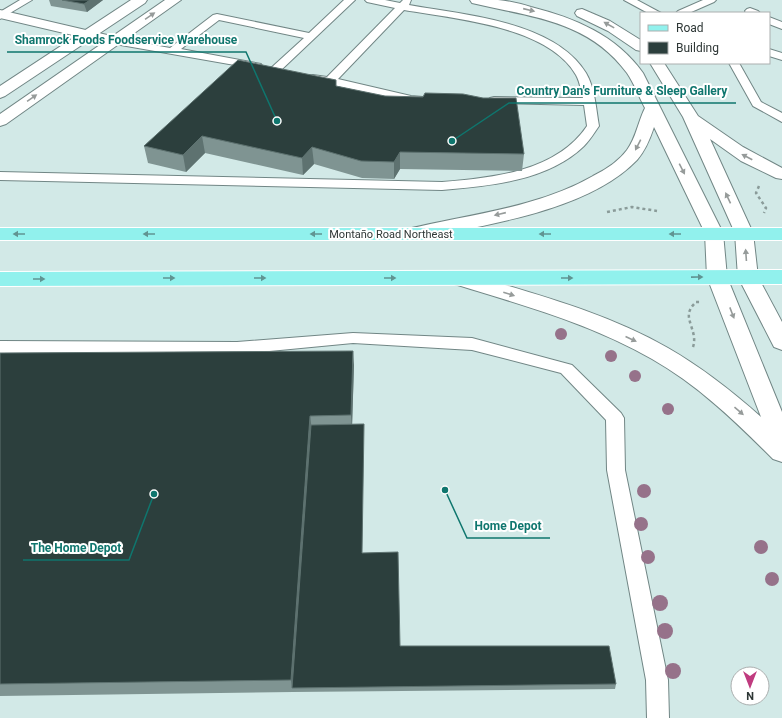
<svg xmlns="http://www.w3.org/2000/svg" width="782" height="718" font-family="Roboto,sans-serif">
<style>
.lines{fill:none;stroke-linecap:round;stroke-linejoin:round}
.lane-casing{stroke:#718685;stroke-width:2}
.street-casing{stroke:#718685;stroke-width:2}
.secondary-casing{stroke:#718685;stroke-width:2}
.primary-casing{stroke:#fff;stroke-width:2}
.path{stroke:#8a9b99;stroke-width:2.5;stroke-dasharray:3 3;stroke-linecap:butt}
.lane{fill:#fff;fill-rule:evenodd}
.street{fill:#fff;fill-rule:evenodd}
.secondary{fill:#fff;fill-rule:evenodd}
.primary{fill:#91f1ed;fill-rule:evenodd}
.tree{fill:#96728a}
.wall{fill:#7f9492}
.shaded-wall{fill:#5e7270}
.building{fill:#2c3f3d;stroke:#5e7270}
.oneway{fill:#969b9a}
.oneway2{fill:#609492}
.labels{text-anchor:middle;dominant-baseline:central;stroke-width:4;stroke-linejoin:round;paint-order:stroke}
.street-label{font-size:11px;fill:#2e3736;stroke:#fff}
.leader{fill:none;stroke:#0f766e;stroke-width:1.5}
.callout-dot{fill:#0f766e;stroke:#fff;stroke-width:1.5}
.callout-label{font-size:12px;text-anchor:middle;font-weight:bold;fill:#0f766e;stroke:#fff;stroke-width:4;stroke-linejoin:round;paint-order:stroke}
</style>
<rect width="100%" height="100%" fill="#d2e9e7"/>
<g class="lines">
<defs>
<path id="lane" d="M 20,0 L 32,0 L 0,19 L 0,12 Z
M 344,0 L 355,0 L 279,72 L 271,72 L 270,70 L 271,68 L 304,38 L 219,20 L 181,49 L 261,64 L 262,66 L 261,68 L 257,69 L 115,44 L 110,41 L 115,38 L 170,48 L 213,15 L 217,14 L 309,33 Z
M 365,0 L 385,0 L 400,3 L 403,0 L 411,0 L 409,5 C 464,15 554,21 586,73 C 595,88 596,109 599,126 C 594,133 590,140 584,146 C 548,181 489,186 442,190 L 0,180 L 0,172 L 442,182 C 492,178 556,172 587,126 L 584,105 L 494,103 L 490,102 L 488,100 L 490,98 L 494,97 L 583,98 C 581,91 580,82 576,75 C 548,26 455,19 404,10 L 338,79 L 411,96 L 423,97 L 425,99 L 423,101 L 411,102 L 309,80 L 307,78 L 309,76 L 313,75 L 327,77 L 395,8 L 367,2 Z
M 624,0 L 637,0 L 661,13 L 648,13 Z
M 703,0 L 716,0 L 714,2 L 689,13 L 676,13 L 678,11 Z
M 750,8 L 758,11 L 760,13 L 746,13 L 745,11 L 747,9 Z
M 769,17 L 782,22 L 782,29 L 769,24 Z
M 769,49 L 782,53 L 782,60 L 769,56 Z
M 729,63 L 739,63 L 761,102 L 782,113 L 782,122 L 753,106 Z
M 353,333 L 472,338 L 572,365 L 621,413 L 624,418 L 625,470 L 668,680 L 669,718 L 647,718 L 646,680 L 607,470 L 606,420 L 561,373 L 472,350 L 353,343 L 237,354 L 0,353 L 0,341 L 237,342 Z"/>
<path id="street" d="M 0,10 L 120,38 L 122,41 L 120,44 L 115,45 L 0,18 Z"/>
<path id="secondary" d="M 131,0 L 147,0 L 145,3 L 5,96 L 0,98 L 0,86 Z
M 165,0 L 181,0 L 6,124 L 0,126 L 0,114 Z
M 470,0 C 480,0 489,0 498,0 C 509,1 521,4 531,7 C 575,18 616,35 643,73 L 723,233 L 727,277 L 782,412 L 782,462 L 773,459 C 736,422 698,385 652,359 C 590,323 519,304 451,283 L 448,278 L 451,273 L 458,271 L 465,273 C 534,294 605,312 668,348 C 701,367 732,391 761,417 L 707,277 L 705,233 L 654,127 C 650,139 645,151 637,160 C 587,212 480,226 411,240 L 404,238 L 402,234 L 404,230 C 468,214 535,209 593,176 C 605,170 619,161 627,150 C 636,138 638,122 645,108 C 639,97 634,83 627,73 C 588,20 530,17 472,3 Z
M 582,9 L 610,21 L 639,39 L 641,40 L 641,51 L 636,50 L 608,31 L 577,16 L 575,13 L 577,10 Z
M 650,63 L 664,63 L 698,116 L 743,147 L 782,168 L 782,179 L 776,178 L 741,161 L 710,139 L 753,233 L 758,277 L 782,322 L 782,350 L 774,347 L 738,277 L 735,233 L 683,117 Z"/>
<path id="primary" d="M 0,228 L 782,228 L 782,240 L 0,240 Z
M 782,270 L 782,284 L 0,286 L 0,272 Z"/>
</defs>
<!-- lane casing -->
<use href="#lane" class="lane-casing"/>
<!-- street casing -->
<use href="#street" class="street-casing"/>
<!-- secondary casing -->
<use href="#secondary" class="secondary-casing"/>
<!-- primary casing -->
<use href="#primary" class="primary-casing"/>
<!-- path -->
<path class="path" d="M 759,186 L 756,193 L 766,208 L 764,213
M 607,212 L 632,207 L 657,211
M 693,347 C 698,333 685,320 690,310 C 691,307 694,304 696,302 L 701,302"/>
<!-- lane -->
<use href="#lane" class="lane"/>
<!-- street -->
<use href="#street" class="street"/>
<!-- secondary -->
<use href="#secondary" class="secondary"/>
<!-- primary -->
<use href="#primary" class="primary"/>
</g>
<!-- trees -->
<g class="tree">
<circle cx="561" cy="334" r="6"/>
<circle cx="611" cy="356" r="6"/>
<circle cx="635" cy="376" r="6"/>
<circle cx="668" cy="409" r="6"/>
<circle cx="644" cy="491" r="7"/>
<circle cx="641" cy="524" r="7"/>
<circle cx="761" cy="547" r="7"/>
<circle cx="648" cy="557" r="7"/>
<circle cx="772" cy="579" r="7"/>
<circle cx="660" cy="603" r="8"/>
<circle cx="665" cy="631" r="8"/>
<circle cx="673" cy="671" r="8"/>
</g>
<!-- wall -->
<path class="wall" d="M 49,0 L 103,0 L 87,12 L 51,6 Z
M 337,86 L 524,154 L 522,171 L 400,169 L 394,179 L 362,178 L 314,164 L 303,175 L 205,153 L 186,172 L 148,163 L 144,146 Z
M 0,353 L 354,365 L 352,424 L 362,553 L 400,646 L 616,684 L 615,689 L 293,692 L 0,696 Z"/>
<!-- shaded-wall -->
<path class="shaded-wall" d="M 90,0 L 103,0 L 87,12 L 84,4 Z
M 202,136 L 205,153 L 186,172 L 183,155 Z
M 312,147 L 314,164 L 303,175 L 302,158 Z
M 400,152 L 400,169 L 394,179 L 394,162 Z
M 353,351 L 354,365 L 352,429 L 351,415 Z
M 310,416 L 312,430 L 292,688 L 291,680 Z"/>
<!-- building -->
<path class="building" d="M 62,0 L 90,0 L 84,4 Z
M 238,60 L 336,80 L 336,86 L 385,96 L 423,97 L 425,93 L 463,94 L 483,98 L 516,98 L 524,154 L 400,152 L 394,162 L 361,161 L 312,147 L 302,158 L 202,136 L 183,155 L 144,146 Z
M 353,351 L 351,415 L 310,416 L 291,680 L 0,684 L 0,353 Z
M 364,424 L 362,553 L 398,552 L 400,646 L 609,646 L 616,684 L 292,688 L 311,425 Z"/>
<!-- one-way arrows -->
<defs><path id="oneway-solid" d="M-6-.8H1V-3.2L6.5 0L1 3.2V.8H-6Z"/></defs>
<g class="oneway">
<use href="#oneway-solid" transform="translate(529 10) rotate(13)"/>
<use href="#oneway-solid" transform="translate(150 16) rotate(-34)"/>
<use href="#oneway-solid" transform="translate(609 25) rotate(-151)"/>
<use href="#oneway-solid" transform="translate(32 98) rotate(-35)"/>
<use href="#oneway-solid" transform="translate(638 145) rotate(117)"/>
<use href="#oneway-solid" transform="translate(747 157) rotate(-152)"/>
<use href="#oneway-solid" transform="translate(682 169) rotate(63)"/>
<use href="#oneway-solid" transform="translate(728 198) rotate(-115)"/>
<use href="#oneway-solid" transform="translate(500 214) rotate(167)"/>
<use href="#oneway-solid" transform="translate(746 255) rotate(-94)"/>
<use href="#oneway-solid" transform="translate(509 294) rotate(18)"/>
<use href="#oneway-solid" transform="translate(732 313) rotate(69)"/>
<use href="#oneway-solid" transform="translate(631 339) rotate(24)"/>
<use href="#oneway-solid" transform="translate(739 411) rotate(41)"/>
</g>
<g class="oneway2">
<use href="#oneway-solid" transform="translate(19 234) rotate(180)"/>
<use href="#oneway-solid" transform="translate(149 234) rotate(180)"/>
<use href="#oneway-solid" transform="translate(316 234) rotate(180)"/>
<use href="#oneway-solid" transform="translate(545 234) rotate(180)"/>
<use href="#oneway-solid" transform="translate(675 234) rotate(180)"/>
<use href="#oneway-solid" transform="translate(697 277) rotate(-1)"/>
<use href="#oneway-solid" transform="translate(169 278)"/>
<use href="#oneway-solid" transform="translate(260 278)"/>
<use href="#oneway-solid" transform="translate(390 278)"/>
<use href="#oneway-solid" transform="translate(567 278)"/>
<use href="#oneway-solid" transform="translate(39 279)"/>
</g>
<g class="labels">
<!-- street labels -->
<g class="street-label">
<text x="391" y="234">Montaño Road Northeast</text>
</g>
</g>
<!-- callouts -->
<path class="leader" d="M277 121L246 52H7M452 141L509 103H736M445 490L467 538H550M154 494L129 560H23"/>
<g class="callout-dot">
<circle cx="277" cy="121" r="4"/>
<circle cx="452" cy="141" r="4"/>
<circle cx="445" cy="490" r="4"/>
<circle cx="154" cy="494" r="4"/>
</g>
<g class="callout-label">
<text x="126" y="44">Shamrock Foods Foodservice Warehouse</text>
<text x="622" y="95">Country Dan's Furniture &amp; Sleep Gallery</text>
<text x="508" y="530">Home Depot</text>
<text x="76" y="552">The Home Depot</text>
</g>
<!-- legend -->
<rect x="640" y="12" width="130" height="52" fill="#ffffff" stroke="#abafaf"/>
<rect x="648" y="25" width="20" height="6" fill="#91f1ed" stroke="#abafaf"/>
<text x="676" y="32" font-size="12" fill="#2e3736">Road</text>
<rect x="648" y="42" width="20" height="12" fill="#2c3f3d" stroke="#abafaf"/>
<text x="676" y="52" font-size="12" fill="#2e3736">Building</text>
<!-- north arrow -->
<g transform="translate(750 686) rotate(180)"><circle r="19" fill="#ffffff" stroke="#abafaf"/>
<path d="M0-3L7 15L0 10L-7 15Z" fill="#c03b7f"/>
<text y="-6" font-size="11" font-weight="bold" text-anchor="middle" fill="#2e3736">N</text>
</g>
</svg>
